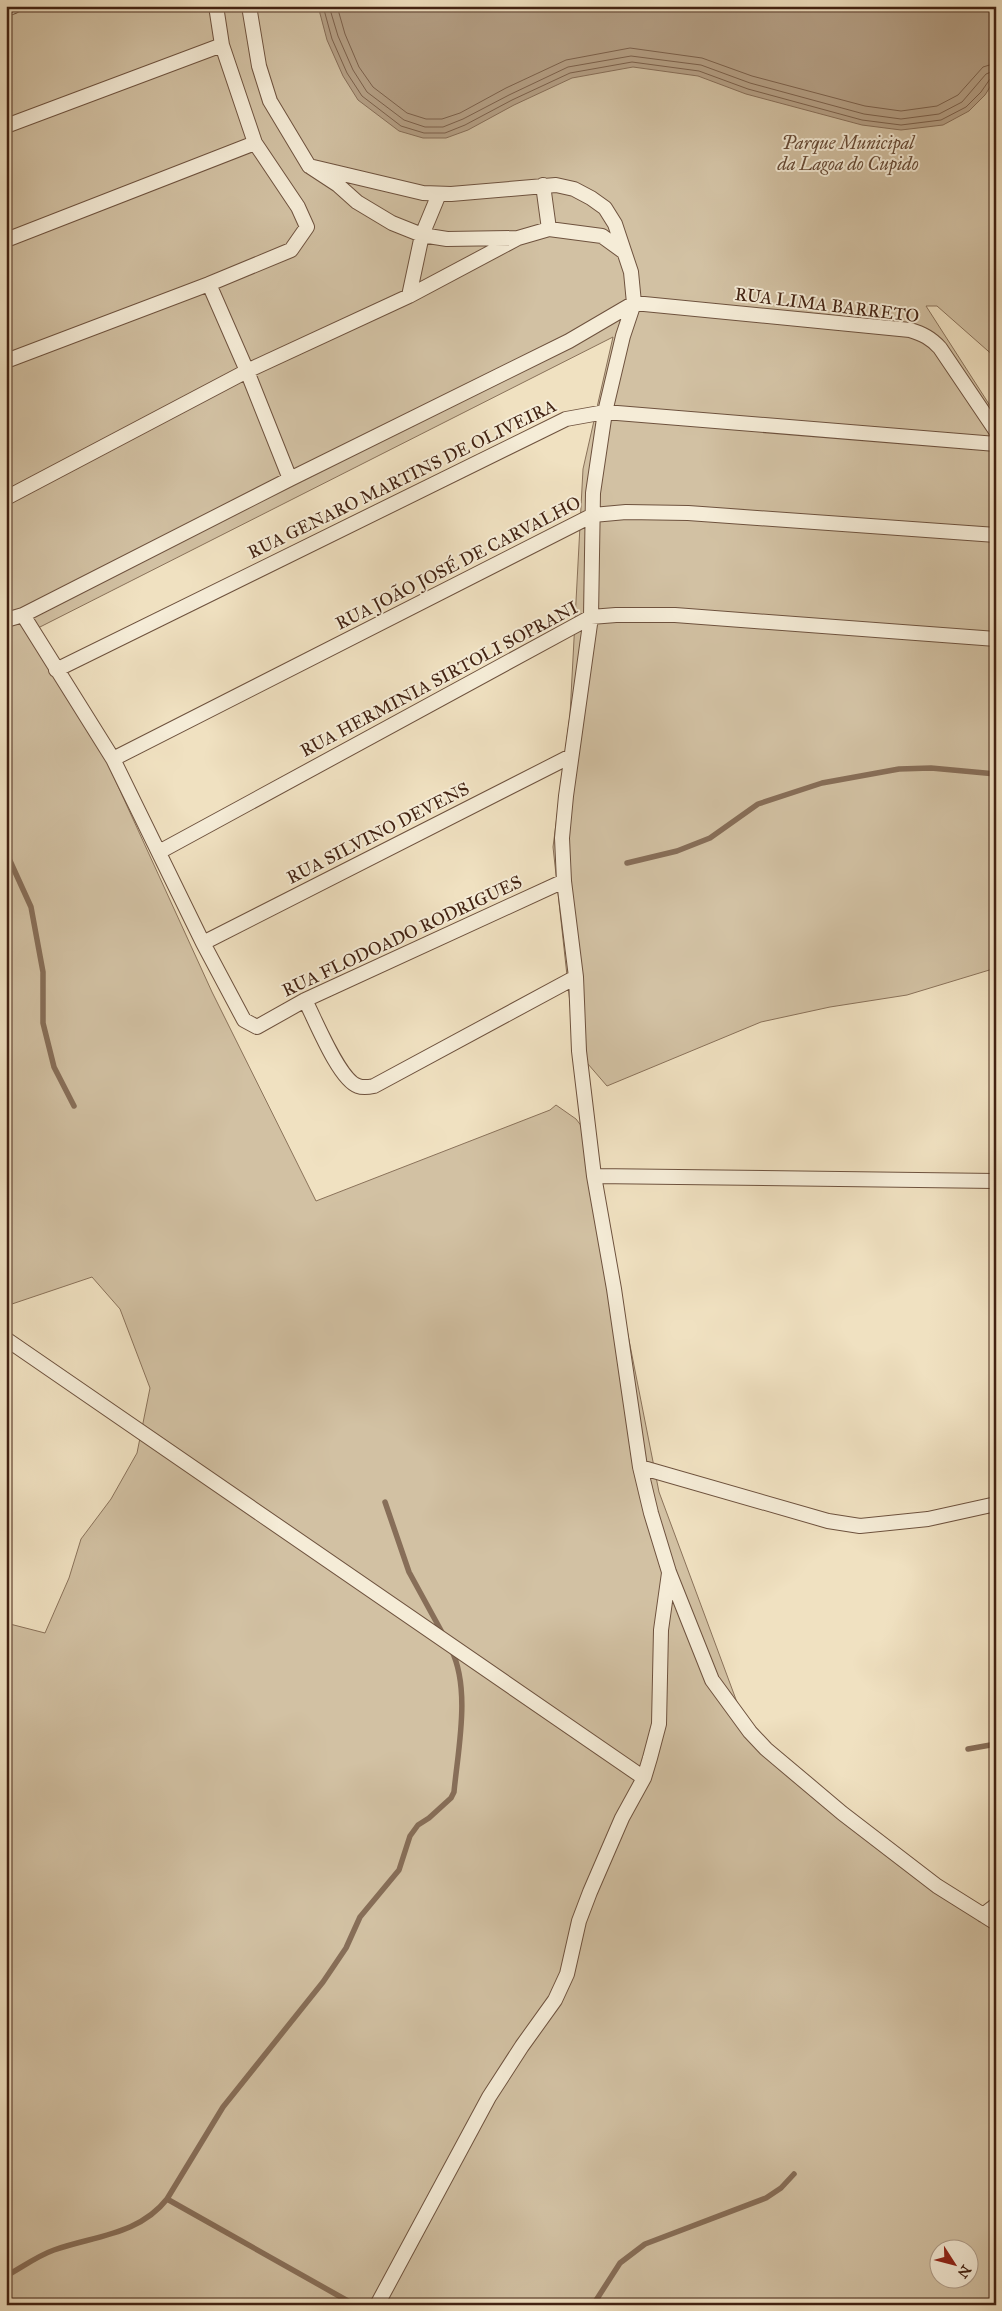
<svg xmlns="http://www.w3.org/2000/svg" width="1002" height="2311" font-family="'IM FELL Great Primer',serif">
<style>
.green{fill:#d2c1a3;stroke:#8a725a;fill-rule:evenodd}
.water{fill:#b5a086;stroke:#876e58}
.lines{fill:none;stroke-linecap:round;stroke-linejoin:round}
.shore{stroke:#7c614c;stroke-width:1}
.stream{stroke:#876e58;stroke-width:5.5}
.minor-casing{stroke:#6e523e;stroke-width:16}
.minor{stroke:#f5ecd7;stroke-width:14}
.labels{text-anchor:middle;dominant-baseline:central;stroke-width:4;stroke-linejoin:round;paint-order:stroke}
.park-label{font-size:18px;font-style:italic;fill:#664a36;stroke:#f5ecd7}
.street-label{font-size:18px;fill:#422212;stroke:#f5ecd7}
</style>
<rect width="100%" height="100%" fill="#f0e1c1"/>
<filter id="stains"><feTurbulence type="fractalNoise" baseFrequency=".004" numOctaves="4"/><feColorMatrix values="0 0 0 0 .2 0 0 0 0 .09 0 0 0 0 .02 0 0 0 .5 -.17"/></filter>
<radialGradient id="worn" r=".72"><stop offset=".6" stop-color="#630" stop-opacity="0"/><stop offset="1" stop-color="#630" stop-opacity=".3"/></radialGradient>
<!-- green -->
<path class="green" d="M 6,6 L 996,6 L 996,358 L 937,306 L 926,306 L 996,415 L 996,968 L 907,995 L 830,1007 L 761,1022 L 607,1086 L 575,1049 L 553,847 L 570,715 L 583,469 L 613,337 L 38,628 L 91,727 L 212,992 L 316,1201 L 550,1110 L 556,1105 L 576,1119 L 592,1140 L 592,1153 L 659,1492 L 751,1740 L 996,1927 L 996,2305 L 6,2305 L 6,1623 L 45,1633 L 69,1578 L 81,1539 L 111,1499 L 137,1453 L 150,1388 L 120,1309 L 92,1277 L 6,1306 ZM 940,2248 L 970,2248 L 970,2278 L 940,2278 Z"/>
<!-- water -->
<path class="water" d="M 318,6 L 996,6 L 995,79 L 985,95 L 969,111 L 943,125 L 901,130 L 862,125 L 746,94 L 698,76 L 633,67 L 572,78 L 514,105 L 468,130 L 446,138 L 423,138 L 399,131 L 358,100 L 343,76 L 327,40 Z"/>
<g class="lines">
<!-- shore -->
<path class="shore" d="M 323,6 L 332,39 L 347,73 L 362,96 L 401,126 L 424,133 L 445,133 L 465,125 L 512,100 L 570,73 L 632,62 L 699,71 L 748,89 L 862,120 L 901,125 L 941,120 L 966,107 L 981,92 L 990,79 L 996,77
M 329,6 L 338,36 L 353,70 L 367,92 L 404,120 L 425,127 L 443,127 L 463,119 L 509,95 L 568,67 L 631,56 L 701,65 L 750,83 L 864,114 L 901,119 L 939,114 L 962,102 L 986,74 L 996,70
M 337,6 L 345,34 L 359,67 L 373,87 L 407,113 L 426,119 L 442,119 L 460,113 L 506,88 L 566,60 L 630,48 L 702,58 L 752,76 L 865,106 L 901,111 L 937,106 L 958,95 L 983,67 L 996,63"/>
<!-- stream -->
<path class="stream" d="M 6,852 L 31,907 L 43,972 L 43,1023 L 54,1067 L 74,1106
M 627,863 L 677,851 L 710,838 L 758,804 L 822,783 L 899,769 L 931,768 L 996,774
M 385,1502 L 409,1572 L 444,1636
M 968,1749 L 996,1744
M 167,2199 L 355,2305
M 6,2276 C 21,2268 37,2256 54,2250 C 93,2236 139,2235 167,2199 L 223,2107 L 323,1982 L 346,1948 L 360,1917 L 399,1870 L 410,1836 L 418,1825 L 429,1818 L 451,1798 L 454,1792 C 458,1749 471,1689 451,1649
M 593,2305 L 620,2263 L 645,2244 L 766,2198 L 781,2188 L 794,2174"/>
<defs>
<path id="minor" d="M 249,6 L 259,66 L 270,101 L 309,166 L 338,185 L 357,202 L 392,223 L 422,235 L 447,239 L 518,238 L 549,229 L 602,236 L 624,252
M 6,9 L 14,6
M 6,126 L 222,45
M 309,166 L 423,193 L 451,194 L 556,185 L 574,189 L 591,198 L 605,208 L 615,224 L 631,272 L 634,303 L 623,336 L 605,412 L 593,493 L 591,617 L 566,796 L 562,838 L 564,881 L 576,977 L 579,1051 L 594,1176 L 614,1289 L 640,1467 L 651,1513 L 669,1572 L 712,1680 L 750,1732 L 766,1749 L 842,1813 L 937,1886 L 996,1923
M 543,185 L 549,229
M 6,240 L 255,143
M 209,284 L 247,371 L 290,479
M 409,296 L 422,235 L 439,194
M 6,361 L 209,284 L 291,250 L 307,227 L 298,207 L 255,143 L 222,45 L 216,6
M 6,498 L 247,371 L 409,296 L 518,238
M 23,615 L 113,759 L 203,943 L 244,1020 L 257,1027 L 305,1000 L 564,881
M 6,620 L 23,615 L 290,479 L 569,341 L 634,303 L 910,330 C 923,334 931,338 940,348 L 996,431
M 56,670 L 566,419 L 605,412 L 996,444
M 113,759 L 593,515 L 626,512 L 688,513 L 996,535
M 159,852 L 591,617 L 616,615 L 675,615 L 996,639
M 203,943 L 571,756
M 305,1000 C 315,1019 339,1080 358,1086 C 363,1088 369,1087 374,1086 L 576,977
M 594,1176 L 996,1181
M 6,1339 L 644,1778
M 640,1467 L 828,1521 L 860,1526 L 928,1519 L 996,1504
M 983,1915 L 996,1905
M 377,2305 L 489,2097 L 522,2046 L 555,2000 L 567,1974 L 579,1921 L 590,1892 L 622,1818 L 644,1778 L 650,1758 L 659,1724 L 661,1630 L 669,1573"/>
</defs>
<!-- minor casing -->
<use href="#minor" class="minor-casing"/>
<!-- minor -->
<use href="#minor" class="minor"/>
</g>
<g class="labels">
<!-- park labels -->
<g class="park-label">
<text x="848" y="143">Parque Municipal<tspan x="848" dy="21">da Lagoa do Cupido</tspan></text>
</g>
<!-- street labels -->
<g class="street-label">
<text transform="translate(827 305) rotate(7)">RUA LIMA BARRETO</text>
<text transform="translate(402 479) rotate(-26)">RUA GENARO MARTINS DE OLIVEIRA</text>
<text transform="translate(458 563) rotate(-27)">RUA JOÃO JOSÉ DE CARVALHO</text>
<text transform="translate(439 679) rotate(-28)">RUA HERMINIA SIRTOLI SOPRANI</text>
<text transform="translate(378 833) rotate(-27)">RUA SILVINO DEVENS</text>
<text transform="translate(402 936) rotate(-25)">RUA FLODOADO RODRIGUES</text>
</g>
</g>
<!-- margin -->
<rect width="1002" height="2311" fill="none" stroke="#f0e1c1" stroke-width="25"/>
<rect x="8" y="8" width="987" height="2296" fill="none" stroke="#422212" stroke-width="2.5"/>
<rect x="12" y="12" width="977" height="2286" fill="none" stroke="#422212"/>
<!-- north arrow -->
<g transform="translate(954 2264) rotate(126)"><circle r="24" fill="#f5ecd7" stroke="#ad9b88"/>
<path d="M0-4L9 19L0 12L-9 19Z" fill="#8f2418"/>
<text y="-8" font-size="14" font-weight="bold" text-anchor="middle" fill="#422212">N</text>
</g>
<rect width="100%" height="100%" filter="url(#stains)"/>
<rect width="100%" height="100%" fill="url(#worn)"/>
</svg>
